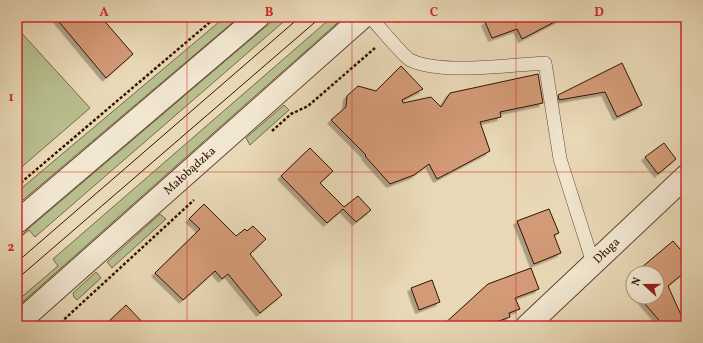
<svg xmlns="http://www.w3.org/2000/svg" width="703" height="343" font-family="Vollkorn,serif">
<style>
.green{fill:#b8be8d;stroke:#756848}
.building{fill:#d39a77;stroke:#321302;filter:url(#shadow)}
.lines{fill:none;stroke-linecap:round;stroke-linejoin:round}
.service-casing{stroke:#60442f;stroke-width:14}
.minor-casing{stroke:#60442f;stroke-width:24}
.tertiary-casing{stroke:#60442f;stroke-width:24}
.path{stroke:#321302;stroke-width:2.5;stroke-dasharray:3 2;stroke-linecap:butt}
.service{stroke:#f1e6d0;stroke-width:13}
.minor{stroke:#f1e6d0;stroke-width:22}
.tertiary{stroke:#f1e6d0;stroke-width:22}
.tram{stroke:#321302;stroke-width:1}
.grid{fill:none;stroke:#d62828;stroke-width:1;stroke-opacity:0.55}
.labels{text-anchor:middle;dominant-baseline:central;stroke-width:4;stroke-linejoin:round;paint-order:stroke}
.street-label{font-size:12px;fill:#321302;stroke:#f1e6d0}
.neatline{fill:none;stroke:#d62828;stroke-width:1.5}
.grid-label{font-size:13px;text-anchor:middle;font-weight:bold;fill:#d62828}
</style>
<defs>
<filter id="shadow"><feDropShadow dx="-3.5" dy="3.5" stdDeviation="0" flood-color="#0004"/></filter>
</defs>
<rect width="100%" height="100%" fill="#e9d8b6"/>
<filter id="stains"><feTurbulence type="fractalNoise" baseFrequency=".005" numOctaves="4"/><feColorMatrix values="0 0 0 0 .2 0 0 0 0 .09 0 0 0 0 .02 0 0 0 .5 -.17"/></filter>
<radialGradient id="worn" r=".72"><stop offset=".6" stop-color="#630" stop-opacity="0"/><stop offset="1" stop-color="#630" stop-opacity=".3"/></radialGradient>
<!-- green -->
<path class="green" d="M 225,17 L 239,17 L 17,205 L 17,192 Z
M 277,17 L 289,17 L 35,237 L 29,230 L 17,240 L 28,229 Z
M 332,17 L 344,17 L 17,307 L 17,301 L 58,266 L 53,259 Z
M 17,28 L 90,108 L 17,171 Z
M 284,105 L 289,110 L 250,145 L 246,138 Z
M 160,214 L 166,219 L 112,268 L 107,262 Z
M 96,272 L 101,278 L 77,300 L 74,297 L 73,293 Z"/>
<!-- building -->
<path class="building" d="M 55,17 L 101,17 L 133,54 L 106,78 Z
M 495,17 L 564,17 L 522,39 L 517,29 L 492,38 L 485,22 Z
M 622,63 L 642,105 L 617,117 L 605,92 L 559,100 L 558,95 Z
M 401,66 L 423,89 L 402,100 L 403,103 L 431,97 L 441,107 L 450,93 L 538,74 L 543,103 L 500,112 L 501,117 L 480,122 L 490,151 L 437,179 L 429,164 L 414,175 L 390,184 L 365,156 L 366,155 L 331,120 L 346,107 L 347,96 L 358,86 L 376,91 Z
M 664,143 L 676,159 L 658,174 L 645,157 Z
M 310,148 L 333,171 L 320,183 L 344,207 L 358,196 L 371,210 L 356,222 L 343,209 L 327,223 L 281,176 Z
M 204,204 L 236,236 L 245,229 L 247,231 L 253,226 L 266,239 L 250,254 L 282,295 L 260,313 L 228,274 L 222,279 L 215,271 L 183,300 L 155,273 L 200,229 L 189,219 Z
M 549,209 L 559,233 L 554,235 L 561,253 L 534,264 L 517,221 Z
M 673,241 L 686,256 L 686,271 L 668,286 L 686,326 L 664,326 L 639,297 L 657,297 L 657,273 L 635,273 Z
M 531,268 L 539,289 L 515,298 L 520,309 L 509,313 L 510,317 L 486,326 L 442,326 L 488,284 Z
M 432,280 L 440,302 L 419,310 L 411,288 Z
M 126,305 L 146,326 L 104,326 Z"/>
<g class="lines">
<defs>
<path id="service" d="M 370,17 C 377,24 404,57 410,60 C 441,75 509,65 545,63 L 560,159 L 593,263"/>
<path id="minor" d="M 527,326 L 686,176"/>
<path id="tertiary" d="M 17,222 L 258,17
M 17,324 L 363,17"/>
</defs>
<!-- service casing -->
<use href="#service" class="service-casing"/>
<!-- minor casing -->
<use href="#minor" class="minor-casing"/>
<!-- tertiary casing -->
<use href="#tertiary" class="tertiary-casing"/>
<!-- path -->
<path class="path" d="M 397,22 L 403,17
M 272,131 L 291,114 L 308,106 L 375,48
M 17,186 L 216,17
M 57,326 L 194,200"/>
<!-- service -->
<use href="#service" class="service"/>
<!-- minor -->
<use href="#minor" class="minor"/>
<!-- tertiary -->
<use href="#tertiary" class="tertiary"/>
<!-- tram -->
<path class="tram" d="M 17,262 L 300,17
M 17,279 L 321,17"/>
</g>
<!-- grid -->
<path class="grid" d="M 187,17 L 187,326M 352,17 L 352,326M 516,17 L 516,326M 17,172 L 686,172"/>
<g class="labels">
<!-- street labels -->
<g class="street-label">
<text transform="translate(190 171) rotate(-42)">Małobądzka</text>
<text transform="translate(607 251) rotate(-44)">Długa</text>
</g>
</g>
<!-- margin -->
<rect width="703" height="343" fill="none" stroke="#e9d8b6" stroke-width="44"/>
<!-- north arrow -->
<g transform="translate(645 285) rotate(291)"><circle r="19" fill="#f1e6d0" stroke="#a5927e"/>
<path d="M0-3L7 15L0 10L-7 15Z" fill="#8f2418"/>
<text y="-6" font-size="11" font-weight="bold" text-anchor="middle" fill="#321302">N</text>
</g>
<rect x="22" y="22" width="659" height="299" class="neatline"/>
<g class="grid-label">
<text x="104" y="16">A</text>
<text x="269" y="16">B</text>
<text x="434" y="16">C</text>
<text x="599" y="16">D</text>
<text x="11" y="101">1</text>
<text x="11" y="251">2</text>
</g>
<rect width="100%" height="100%" filter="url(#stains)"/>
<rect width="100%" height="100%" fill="url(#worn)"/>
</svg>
